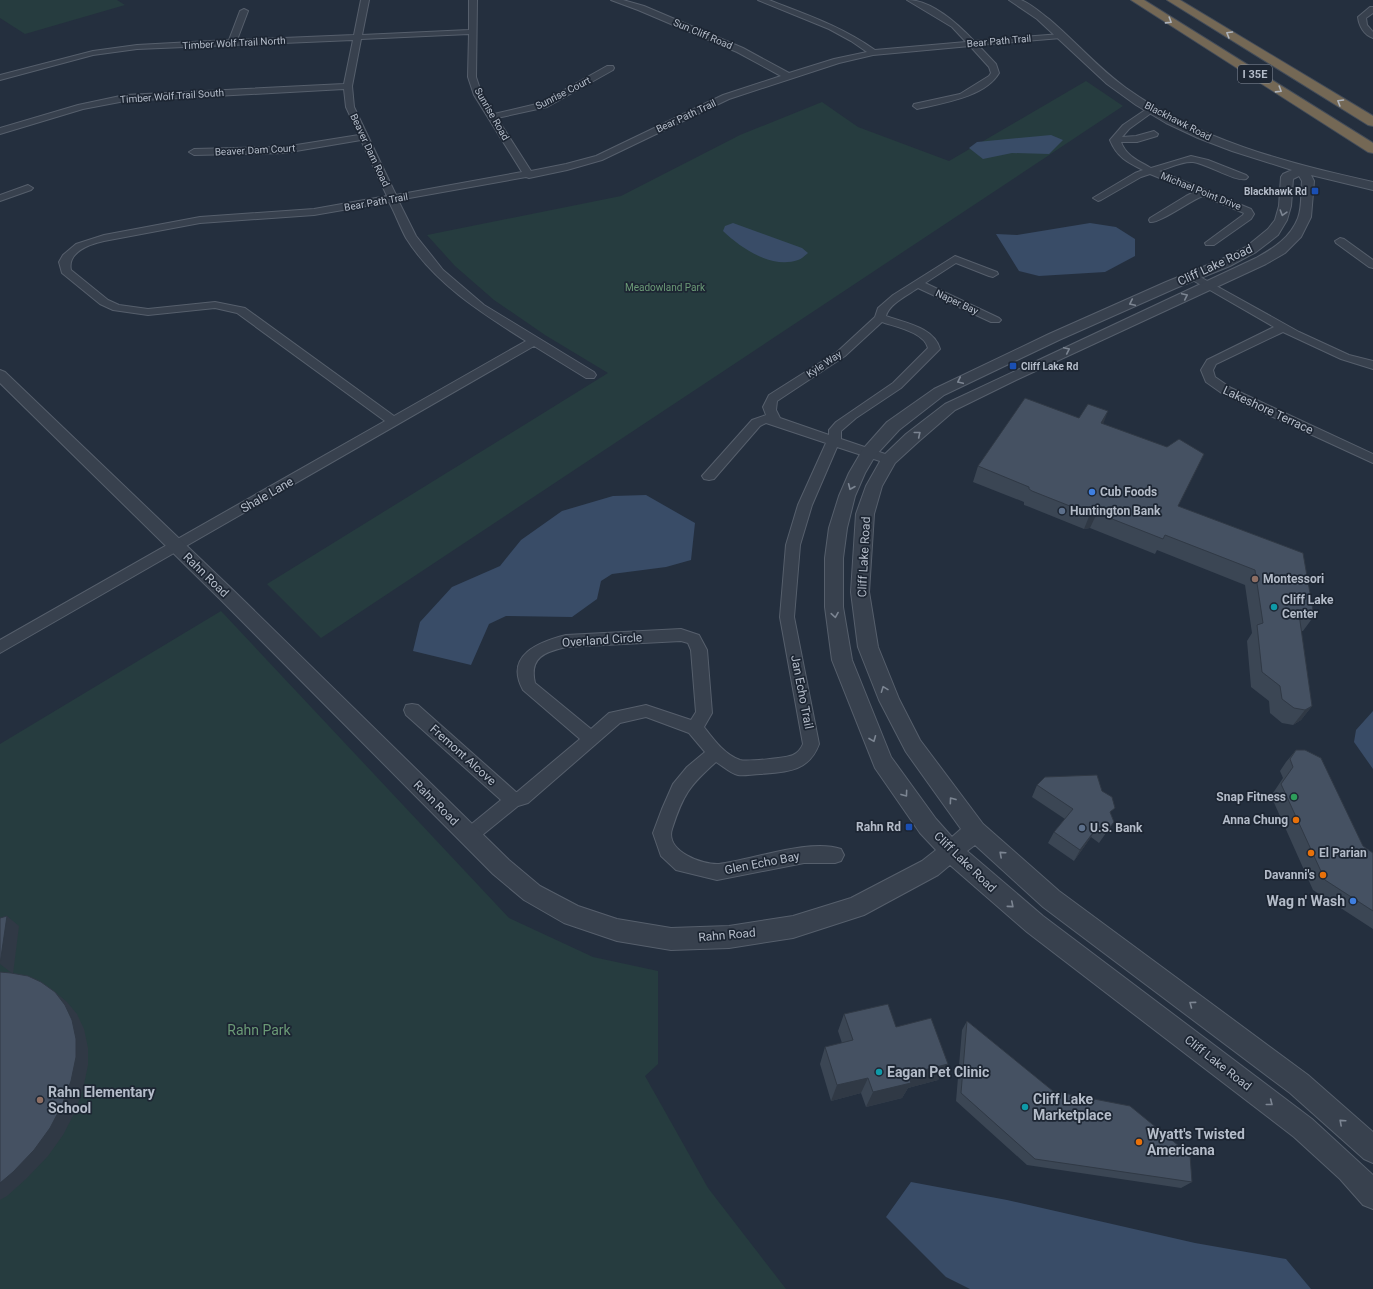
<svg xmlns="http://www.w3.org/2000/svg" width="1373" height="1289" font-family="Roboto,sans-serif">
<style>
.green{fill:#263c3f}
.water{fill:#394c67}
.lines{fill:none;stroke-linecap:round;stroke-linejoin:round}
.minor-casing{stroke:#565f6c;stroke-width:2}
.tertiary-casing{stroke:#565f6c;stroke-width:2}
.motorway-casing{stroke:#434c59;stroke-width:2}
.minor{fill:#38414e;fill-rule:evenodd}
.tertiary{fill:#38414e;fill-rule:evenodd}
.motorway{fill:#746855;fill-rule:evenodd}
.wall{fill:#3b4654}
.shaded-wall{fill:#303945}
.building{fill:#455162;stroke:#303945}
.oneway{stroke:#aeb4bd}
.oneway2{stroke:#7c8592}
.transit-dot{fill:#1a4fb4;stroke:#1d2633;stroke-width:1.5}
.shop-dot{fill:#3f7fe0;stroke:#1d2633;stroke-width:1.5}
.service-dot{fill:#5c6f8a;stroke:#1d2633;stroke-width:1.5}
.education-dot{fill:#8d6e63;stroke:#1d2633;stroke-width:1.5}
.culture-dot{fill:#0f9aa8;stroke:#1d2633;stroke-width:1.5}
.leisure-dot{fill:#2e9e5b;stroke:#1d2633;stroke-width:1.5}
.food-dot{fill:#e8710a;stroke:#1d2633;stroke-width:1.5}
.labels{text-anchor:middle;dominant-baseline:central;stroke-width:3.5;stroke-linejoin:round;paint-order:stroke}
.far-street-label{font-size:10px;fill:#b4bcc9;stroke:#1d2633}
.far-poi-label{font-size:10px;font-weight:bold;fill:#b4bcc9;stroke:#1d2633;text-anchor:end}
.far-park-label{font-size:10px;fill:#6b9a76;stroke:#1d2633}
.shield{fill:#1d2633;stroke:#878f9c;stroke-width:1}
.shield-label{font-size:11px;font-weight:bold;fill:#b4bcc9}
.street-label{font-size:12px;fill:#b4bcc9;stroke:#1d2633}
.poi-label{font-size:12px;font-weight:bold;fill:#b4bcc9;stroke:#1d2633;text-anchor:start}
.near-poi-label{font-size:14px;font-weight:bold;fill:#b4bcc9;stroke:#1d2633;text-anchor:start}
.near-park-label{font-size:14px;fill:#6b9a76;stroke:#1d2633}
</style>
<rect width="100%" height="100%" fill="#242f3e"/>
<!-- green -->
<path class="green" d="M 0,0 L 117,0 L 125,5 L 25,34 L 0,18 Z
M 1086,81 L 1123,106 L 321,638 L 267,584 L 608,373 L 545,335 L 494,300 L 455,266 L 427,235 L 621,196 L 740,135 L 822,102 L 858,127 L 949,161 Z
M 221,611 L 509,918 L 593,957 L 658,971 L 658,1064 L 645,1076 L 708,1188 L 786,1289 L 0,1289 L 0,744 Z"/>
<!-- water -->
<path class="water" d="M 1051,135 L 1063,140 L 1049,154 L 1012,153 L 983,159 L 969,148 L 977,142 Z
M 733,223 L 802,248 L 808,253 C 805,255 802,259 798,260 C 772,269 742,249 723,231 L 725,226 Z
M 1090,223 L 1116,227 L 1135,239 L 1135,256 L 1105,272 L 1039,276 L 1019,271 L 996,234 L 1017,235 Z
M 646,495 L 695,523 L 691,560 L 666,567 L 612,574 L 601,581 L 597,599 L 572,617 L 506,616 L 489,624 L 471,665 L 413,651 L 420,622 L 452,587 L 500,566 L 521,540 L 562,511 L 613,496 Z
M 1373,711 L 1373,769 L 1354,742 L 1356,730 Z
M 911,1182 L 1007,1200 L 1195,1243 L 1286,1259 L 1311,1289 L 970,1289 L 946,1277 L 886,1217 Z"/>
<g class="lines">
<defs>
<path id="minor" d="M 361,0 L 369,0 L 362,35 L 469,30 L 469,0 L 477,0 L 476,77 L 482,95 L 494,114 L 541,103 L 607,66 L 613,66 L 614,68 L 613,70 L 547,107 L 497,118 L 531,171 L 566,164 L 596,156 L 723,95 L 781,76 L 737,52 L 638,10 L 611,0 L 623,0 L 644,6 L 743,48 L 789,73 L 834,59 L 867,52 L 851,41 L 829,29 L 758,0 L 769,0 C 807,15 841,26 875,50 L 966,42 L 952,27 L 907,0 C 932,0 958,24 974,41 L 1061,34 L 1065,36 L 1061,38 L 978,45 L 996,64 L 999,73 C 985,97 943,103 917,109 L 913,106 L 914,104 L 960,94 L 989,76 L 991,73 L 989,67 L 970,46 L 873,55 L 839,63 L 729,99 L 602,160 L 567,170 L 529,178 L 526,177 L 398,200 L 416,236 L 443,270 L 484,305 L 594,372 L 596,375 L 594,378 L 586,378 L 534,346 L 0,653 L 0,640 L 385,421 L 237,313 L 215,308 L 148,315 L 113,310 L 100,304 L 62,273 L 59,262 L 63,255 L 76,244 L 104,235 L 200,217 L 314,209 L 387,196 L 361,140 L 284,153 L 194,155 L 189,152 L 194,149 L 284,147 L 359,135 L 346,107 L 344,89 L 125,101 L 83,109 L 0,134 L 0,128 L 78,105 L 125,95 L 344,84 L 353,40 L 137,49 L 93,55 L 0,80 L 0,75 L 93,51 L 137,45 L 229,40 L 240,11 L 244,9 L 248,11 L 237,40 L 354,35 ZM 469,34 L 468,77 L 474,95 L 522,172 L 396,195 L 354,107 L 352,86 L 361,39 ZM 389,202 C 395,213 400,227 406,238 C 435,284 482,313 526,341 L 394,416 L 245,308 L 215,302 L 148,309 L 119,305 L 108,300 L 71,270 C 67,252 90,244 104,241 L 200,223 L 314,215 Z
M 1370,7 L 1373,7 L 1373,13 L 1366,18 L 1367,25 L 1373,32 L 1373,38 C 1364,35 1359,26 1358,17 Z
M 1151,106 L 1155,109 L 1154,111 L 1129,129 L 1122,137 L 1136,136 L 1154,131 L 1158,134 L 1157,136 L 1137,142 L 1121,142 C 1126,156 1139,161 1151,168 L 1191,156 L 1208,160 L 1246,175 L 1248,177 L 1246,179 C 1236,182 1207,164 1193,162 C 1182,161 1169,168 1159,171 L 1251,209 L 1254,214 L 1251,219 L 1214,245 L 1206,245 L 1205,243 L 1243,215 L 1244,213 L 1203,196 C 1191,200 1159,224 1150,222 L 1149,220 L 1150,218 L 1186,196 L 1194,192 L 1150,174 L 1141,177 L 1101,200 L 1098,201 L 1093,198 L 1135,173 L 1143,170 C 1127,162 1117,157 1110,140 L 1123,125 Z
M 28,185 L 33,188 L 31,190 L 0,201 L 0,195 Z
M 1340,238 L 1344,239 L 1373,260 L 1373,268 L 1369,267 L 1336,243 L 1335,241 Z
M 955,256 L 997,272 L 998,274 L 993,277 L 989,276 L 956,263 L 925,283 L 999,318 L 1001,320 L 999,322 L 991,322 L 918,288 C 908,295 889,304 886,316 C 905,323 934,327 940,349 L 901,388 L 856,418 L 841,431 L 841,439 L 894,457 L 895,460 L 894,463 L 889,464 L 837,447 L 812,505 L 800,545 L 794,617 L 819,744 C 809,772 786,772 760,774 C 753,774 744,776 738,775 C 730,773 723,766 716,762 C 689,786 683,795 672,829 C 665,851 702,865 719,864 C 752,860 810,838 841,849 L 844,855 L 841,861 L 835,863 L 804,863 L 717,880 L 676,870 L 661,856 L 653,833 L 662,809 L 673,784 L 687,767 L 705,752 L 689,733 L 646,717 L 620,723 L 528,803 L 518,806 L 475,841 L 469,844 L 463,841 L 460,836 L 463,831 L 501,800 L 406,715 L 404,710 L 406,705 L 412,704 L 418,705 L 516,792 L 517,792 L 580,739 L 523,690 C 504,655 539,642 566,635 L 681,629 L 699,635 L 707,650 L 712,713 L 704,727 C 714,740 724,754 740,760 C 746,762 787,758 793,755 C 797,753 801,749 803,744 L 780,617 L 786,545 L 798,505 L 826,443 L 766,423 L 760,426 L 714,479 L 709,480 L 704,479 L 702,476 L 752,420 L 766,415 L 763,407 L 769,395 L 837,352 L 875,317 L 878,308 L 893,295 ZM 882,322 C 896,327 924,332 928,348 L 893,383 L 836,422 L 829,430 L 829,435 L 780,418 L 776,410 L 777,401 L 845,356 ZM 681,641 L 688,643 L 691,650 L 696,712 L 691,720 L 646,705 L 609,713 L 591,729 L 535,683 C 529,657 545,652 566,647 Z
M 1193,273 L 1299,332 L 1349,355 L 1373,361 L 1373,369 L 1341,359 L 1283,332 L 1216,364 L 1213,370 L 1215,377 L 1231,388 L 1373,454 L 1373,463 L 1223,394 L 1206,382 L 1201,370 L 1207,360 L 1274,327 L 1189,278 L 1188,276 L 1189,274 Z"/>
<path id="tertiary" d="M 1009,0 C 1013,0 1018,0 1021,0 C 1031,4 1041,13 1049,19 C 1075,41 1098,68 1126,88 C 1199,140 1286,163 1373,182 L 1373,190 L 1311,175 L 1314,181 L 1311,217 L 1301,237 L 1285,253 L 1266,264 L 1016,380 L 955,410 L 918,442 L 895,463 L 882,486 L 874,514 L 869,592 L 878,647 L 899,699 L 920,740 L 983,824 L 1059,891 L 1308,1075 L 1373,1132 L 1373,1163 L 1364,1159 L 1290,1093 L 1043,907 L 975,845 L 967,851 L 1043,916 L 1312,1119 L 1373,1175 L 1373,1209 L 1363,1205 L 1340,1179 L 1294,1137 L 1027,932 L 950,865 L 938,875 L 864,915 L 793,938 L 729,948 L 671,950 L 617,941 L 564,923 L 524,900 L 493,874 L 222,601 L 0,383 L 0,370 L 5,372 L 234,591 L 509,860 L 540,886 L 578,906 L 617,919 L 671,928 L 729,926 L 793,916 L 851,898 L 922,861 L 936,850 L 920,833 L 875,768 L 832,660 L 825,607 L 825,558 L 829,528 L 839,496 L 849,473 L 863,449 L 887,422 L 934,389 L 1049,334 L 1166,282 L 1220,260 L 1246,247 L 1268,229 L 1275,220 L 1279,206 L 1281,177 L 1283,174 L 1292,170 L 1232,151 L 1198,138 L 1166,123 L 1136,105 L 1107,84 L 1037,19 ZM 1299,176 L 1302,181 C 1301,192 1302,208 1298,218 C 1290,238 1274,248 1256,258 L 945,404 L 906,434 L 883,456 L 866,486 L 856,514 L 851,592 L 858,647 L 879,700 L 906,752 L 961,829 L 952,837 L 936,819 L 891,757 L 852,660 L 843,607 L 843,558 L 847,528 L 855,496 L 865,473 L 875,456 L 899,430 L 944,395 L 1059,340 L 1176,288 L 1230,266 L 1256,252 L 1278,235 L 1287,220 L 1291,206 L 1293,179 Z"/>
<path id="motorway" d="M 1131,0 L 1144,0 L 1373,143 L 1373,153 L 1368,152 Z
M 1167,0 L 1180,0 L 1373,116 L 1373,126 L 1368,125 Z"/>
</defs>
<!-- minor casing -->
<use href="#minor" class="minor-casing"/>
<!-- tertiary casing -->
<use href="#tertiary" class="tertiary-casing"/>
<!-- motorway casing -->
<use href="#motorway" class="motorway-casing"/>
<!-- minor -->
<use href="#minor" class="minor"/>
<!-- tertiary -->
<use href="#tertiary" class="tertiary"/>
<!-- motorway -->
<use href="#motorway" class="motorway"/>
</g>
<!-- wall -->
<path class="wall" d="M 1079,418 L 1103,424 L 1178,506 L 1314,616 L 1303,631 L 1301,631 L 1312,706 L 1301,720 L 1293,725 L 1282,723 L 1270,713 L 1269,701 L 1251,687 L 1247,641 L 1252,633 L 1245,585 L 1157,550 L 1155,554 L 1090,528 L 1084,529 L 1027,506 L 1024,505 L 1024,502 L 973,482 L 978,466 Z
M 1296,750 L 1363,846 L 1373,853 L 1373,929 L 1313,890 L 1271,796 L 1283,778 L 1280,771 L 1286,762 Z
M 1037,785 L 1102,791 L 1114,822 L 1106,833 L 1099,843 L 1091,837 L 1074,861 L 1048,843 L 1054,832 L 1065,819 L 1032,797 Z
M 844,1014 L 896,1027 L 948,1064 L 938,1080 L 908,1088 L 902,1098 L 866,1107 L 861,1093 L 831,1101 L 820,1064 L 825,1047 L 842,1043 L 838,1031 Z
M 967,1021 L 1053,1091 L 1192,1182 L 1181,1188 L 1027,1165 L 956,1101 L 962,1030 Z"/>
<!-- shaded-wall -->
<path class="shaded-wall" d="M 1108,411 L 1102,427 L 1101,423 Z
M 1097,513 L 1090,528 L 1084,529 L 1090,514 Z
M 1312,706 L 1301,720 L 1293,725 L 1305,710 Z
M 1098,826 L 1091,837 L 1074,861 L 1080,850 Z
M 7,916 L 19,926 L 13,974 L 0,964 Z
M 55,992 L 67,1002 L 77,1014 L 84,1029 L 88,1048 L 88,1065 L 83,1089 L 75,1112 L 63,1135 L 48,1156 L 27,1178 L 7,1196 L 0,1200 L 0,1183 Z
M 948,1064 L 938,1080 L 908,1088 L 902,1098 L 866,1107 L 873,1092 L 908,1074 Z
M 868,1078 L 861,1093 L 831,1101 L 837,1085 Z"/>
<!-- building -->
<path class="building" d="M 1025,398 L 1079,418 L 1088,404 L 1108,411 L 1101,423 L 1167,447 L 1179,439 L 1204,454 L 1178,506 L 1303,553 L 1314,616 L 1299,614 L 1312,706 L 1305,710 L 1294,708 L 1282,699 L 1280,686 L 1262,672 L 1257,625 L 1263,623 L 1255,570 L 1165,535 L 1163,539 L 1097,513 L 1090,514 L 1032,491 L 1029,489 L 1029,487 L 978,466 Z
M 1296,750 L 1305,750 L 1321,758 L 1363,846 L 1373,853 L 1373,911 L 1325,880 L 1281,784 L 1293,767 L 1290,759 Z
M 1097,775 L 1102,791 L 1112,797 L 1115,808 L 1110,812 L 1114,822 L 1106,832 L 1098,826 L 1080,850 L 1054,832 L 1073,809 L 1037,785 L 1045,777 Z
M 7,916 L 0,964 L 0,918 Z
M 0,972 L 11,973 L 28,976 L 41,982 L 55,992 L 65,1005 L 72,1020 L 76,1039 L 76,1057 L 71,1081 L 62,1105 L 50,1128 L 34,1150 L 13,1172 L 0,1183 Z
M 888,1004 L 896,1027 L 931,1018 L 948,1064 L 908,1074 L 911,1083 L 873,1092 L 868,1078 L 837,1085 L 825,1047 L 853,1040 L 844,1014 Z
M 967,1021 L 1053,1091 L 1130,1106 L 1190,1155 L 1192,1182 L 1035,1159 L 961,1093 Z"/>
<!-- one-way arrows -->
<defs><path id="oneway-chevron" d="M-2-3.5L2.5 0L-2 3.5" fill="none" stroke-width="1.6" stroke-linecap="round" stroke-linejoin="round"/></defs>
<g class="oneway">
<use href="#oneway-chevron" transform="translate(1169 21) rotate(32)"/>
<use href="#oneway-chevron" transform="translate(1229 34) rotate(-149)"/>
<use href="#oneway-chevron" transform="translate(1279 90) rotate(32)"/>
<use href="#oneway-chevron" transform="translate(1340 102) rotate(-149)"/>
</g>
<g class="oneway2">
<use href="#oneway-chevron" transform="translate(1283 213) rotate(107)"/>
<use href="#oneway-chevron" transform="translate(1185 296) rotate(-25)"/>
<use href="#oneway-chevron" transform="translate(1132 303) rotate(155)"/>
<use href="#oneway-chevron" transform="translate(1067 350) rotate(-25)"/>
<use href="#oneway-chevron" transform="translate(960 381) rotate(155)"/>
<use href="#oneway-chevron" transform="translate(918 434) rotate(-39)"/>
<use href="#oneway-chevron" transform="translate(851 487) rotate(113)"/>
<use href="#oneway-chevron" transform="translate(835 615) rotate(81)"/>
<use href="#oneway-chevron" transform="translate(884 689) rotate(-111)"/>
<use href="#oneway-chevron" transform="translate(873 739) rotate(68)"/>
<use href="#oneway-chevron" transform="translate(905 794) rotate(54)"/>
<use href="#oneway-chevron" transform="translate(952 800) rotate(-126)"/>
<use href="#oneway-chevron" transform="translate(1002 854) rotate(-138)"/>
<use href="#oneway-chevron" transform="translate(1011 905) rotate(40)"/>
<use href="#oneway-chevron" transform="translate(1192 1004) rotate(-143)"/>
<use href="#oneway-chevron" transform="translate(1270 1103) rotate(38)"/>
<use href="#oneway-chevron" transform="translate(1342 1122) rotate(-138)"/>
</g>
<!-- markers -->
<g class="transit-dot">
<rect x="1311" y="187" width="8" height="8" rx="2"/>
<rect x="1009" y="362" width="8" height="8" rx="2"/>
<rect x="905" y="823" width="8" height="8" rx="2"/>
</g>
<g class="shop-dot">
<circle cx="1092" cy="492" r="4"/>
<circle cx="1353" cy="901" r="4"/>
</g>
<g class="service-dot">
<circle cx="1062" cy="511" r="4"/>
<circle cx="1082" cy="828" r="4"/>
</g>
<g class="education-dot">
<circle cx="1255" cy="579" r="4"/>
<circle cx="40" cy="1100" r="4"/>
</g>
<g class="culture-dot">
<circle cx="1274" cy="607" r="4"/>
<circle cx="879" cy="1072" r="4"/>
<circle cx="1025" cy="1107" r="4"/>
</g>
<circle class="leisure-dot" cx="1294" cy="797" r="4"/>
<g class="food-dot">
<circle cx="1296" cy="820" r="4"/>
<circle cx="1311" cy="853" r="4"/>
<circle cx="1323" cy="875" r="4"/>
<circle cx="1139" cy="1142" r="4"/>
</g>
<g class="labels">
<!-- far-street labels -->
<g class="far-street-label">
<text transform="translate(703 34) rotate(23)">Sun Cliff Road</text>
<text transform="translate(999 41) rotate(-5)">Bear Path Trail</text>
<text transform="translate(234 43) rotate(-3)">Timber Wolf Trail North</text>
<text transform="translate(563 93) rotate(-27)">Sunrise Court</text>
<text transform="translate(172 96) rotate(-4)">Timber Wolf Trail South</text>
<text transform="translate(492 114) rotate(60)">Sunrise Road</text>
<text transform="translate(686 116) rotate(-25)">Bear Path Trail</text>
<text transform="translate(1178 121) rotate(27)">Blackhawk Road</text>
<text transform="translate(255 150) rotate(-3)">Beaver Dam Court</text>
<text transform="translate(370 150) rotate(65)">Beaver Dam Road</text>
<text transform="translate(1201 191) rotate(22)">Michael Point Drive</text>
<text transform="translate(376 202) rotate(-10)">Bear Path Trail</text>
<text transform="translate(957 302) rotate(25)">Naper Bay</text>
<text transform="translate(824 364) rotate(-34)">Kyle Way</text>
</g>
<!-- far-poi labels -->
<g class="far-poi-label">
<text x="1307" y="191">Blackhawk Rd</text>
<text x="1021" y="366" text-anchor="start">Cliff Lake Rd</text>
</g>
<!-- far-park labels -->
<g class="far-park-label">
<text x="665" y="287">Meadowland Park</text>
</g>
<!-- shield labels -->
<rect class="shield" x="1238" y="65" width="34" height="18" rx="3"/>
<g class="shield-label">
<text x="1255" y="74">I 35E</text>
</g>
<!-- street labels -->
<g class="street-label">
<text transform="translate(1215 265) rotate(-25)">Cliff Lake Road</text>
<text transform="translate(1268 410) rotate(25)">Lakeshore Terrace</text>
<text transform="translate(267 495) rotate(-30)">Shale Lane</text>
<text transform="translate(864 557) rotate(-87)">Cliff Lake Road</text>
<text transform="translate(206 575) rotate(44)">Rahn Road</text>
<text transform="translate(602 640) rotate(-4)">Overland Circle</text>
<text transform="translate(802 692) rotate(79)">Jan Echo Trail</text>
<text transform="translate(463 755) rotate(42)">Fremont Alcove</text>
<text transform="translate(436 803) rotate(45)">Rahn Road</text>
<text transform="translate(965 862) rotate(44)">Cliff Lake Road</text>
<text transform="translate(762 863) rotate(-11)">Glen Echo Bay</text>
<text transform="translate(727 935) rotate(-5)">Rahn Road</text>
<text transform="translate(1218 1063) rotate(38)">Cliff Lake Road</text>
</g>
<!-- poi labels -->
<g class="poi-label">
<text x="1100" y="492">Cub Foods</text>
<text x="1070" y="511">Huntington Bank</text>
<text x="1263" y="579">Montessori</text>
<text x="1282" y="600">Cliff Lake<tspan x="1282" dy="14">Center</tspan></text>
<text x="1286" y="797" text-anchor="end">Snap Fitness</text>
<text x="1288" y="820" text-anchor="end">Anna Chung</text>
<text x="901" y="827" text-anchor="end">Rahn Rd</text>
<text x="1090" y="828">U.S. Bank</text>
<text x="1319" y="853">El Parian</text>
<text x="1315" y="875" text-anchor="end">Davanni's</text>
</g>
<!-- near-poi labels -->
<g class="near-poi-label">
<text x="1345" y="901" text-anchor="end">Wag n' Wash</text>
<text x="887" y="1072">Eagan Pet Clinic</text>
<text x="48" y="1092">Rahn Elementary<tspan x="48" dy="16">School</tspan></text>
<text x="1033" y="1099">Cliff Lake<tspan x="1033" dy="16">Marketplace</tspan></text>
<text x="1147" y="1134">Wyatt's Twisted<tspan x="1147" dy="16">Americana</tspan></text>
</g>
<!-- near-park labels -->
<g class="near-park-label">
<text x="259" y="1030">Rahn Park</text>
</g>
</g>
</svg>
